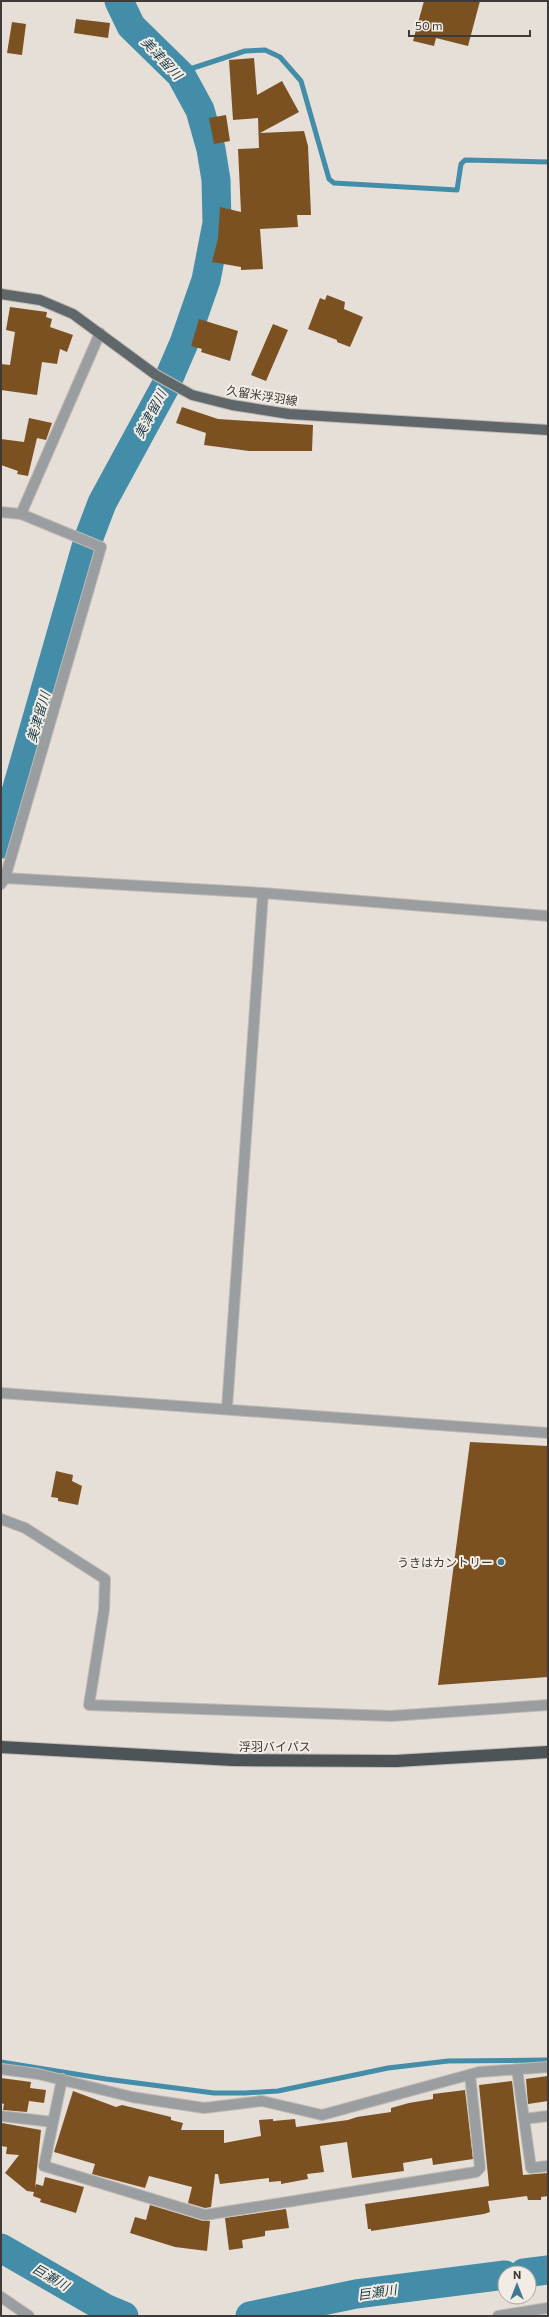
<svg xmlns="http://www.w3.org/2000/svg" width="549" height="2317" font-family="Commissioner,'Noto Sans JP',sans-serif">
<style>
.lines{fill:none;stroke-linecap:round;stroke-linejoin:round}
.stream{stroke:#438da9;stroke-width:5}
.river{stroke:#438da9;stroke-width:29}
.building{fill:#7c5122}
.minor-casing{stroke:#c1bbb5;stroke-width:12}
.major-casing{stroke:#c1bbb5;stroke-width:12}
.highway-casing{stroke:#c1bbb5;stroke-width:14}
.minor{stroke:#9a9ea0;stroke-width:10}
.major{stroke:#60676a;stroke-width:10}
.highway{stroke:#4c5457;stroke-width:12}
.poi-dot{fill:#3d7990;stroke:#f3ece5;stroke-width:1.5}
.labels{text-anchor:middle;dominant-baseline:central;stroke-width:4;stroke-linejoin:round;paint-order:stroke}
.street-label{font-size:12px;fill:#3d3a37;stroke:#f3ece5}
.poi-label{font-size:12px;fill:#3d3a37;stroke:#f3ece5;text-anchor:end}
.water-label{font-size:13px;font-style:italic;fill:#1a3d4a;stroke:#f3ece5}
</style>
<rect width="100%" height="100%" fill="#e6dfd8"/>
<g class="lines">
<!-- stream -->
<path class="stream" d="M 181,75 L 190,69 L 245,51 L 265,50 L 280,57 L 301,81 L 329,179 L 334,183 L 457,190 L 461,164 L 465,160 L 548,162
M 1,2062 L 106,2079 L 214,2093 L 245,2093 L 278,2091 L 388,2068 L 448,2061 L 548,2060"/>
<!-- river -->
<path class="river" d="M 1,844 L 88,540 L 102,503 L 165,387 L 184,343 L 206,280 L 217,223 L 216,180 L 211,149 L 200,110 L 181,75 L 131,26 L 119,1
M 1,2248 L 105,2308 L 124,2316
M 524,2273 L 548,2270
M 250,2316 L 356,2294 L 505,2275"/>
</g>
<!-- building -->
<path class="building" d="M 424,1 L 480,1 L 468,46 L 436,38 L 434,46 L 413,41 Z
M 76,19 L 110,23 L 108,38 L 74,33 Z
M 12,22 L 26,24 L 22,55 L 7,53 Z
M 254,58 L 257,95 L 282,81 L 299,112 L 260,133 L 304,131 L 308,146 L 311,215 L 297,215 L 298,227 L 260,229 L 263,269 L 241,270 L 241,267 L 212,262 L 218,238 L 220,207 L 241,212 L 238,149 L 259,148 L 258,118 L 233,120 L 229,60 Z
M 226,115 L 230,141 L 214,144 L 209,118 Z
M 327,295 L 345,302 L 344,309 L 363,317 L 350,347 L 337,342 L 337,340 L 308,329 L 320,298 L 325,300 Z
M 10,307 L 47,312 L 46,317 L 52,319 L 50,327 L 73,335 L 67,352 L 60,349 L 57,364 L 42,362 L 37,395 L 1,390 L 1,364 L 10,365 L 15,332 L 6,330 Z
M 199,319 L 238,331 L 230,361 L 201,352 L 202,349 L 191,346 Z
M 273,324 L 288,330 L 266,381 L 251,375 Z
M 182,407 L 218,419 L 313,425 L 312,451 L 249,451 L 204,445 L 206,433 L 176,423 Z
M 29,418 L 52,423 L 46,440 L 37,438 L 28,476 L 17,474 L 18,471 L 1,465 L 1,439 L 24,442 Z
M 470,1442 L 548,1446 L 548,1677 L 438,1685 Z
M 56,1471 L 73,1475 L 72,1481 L 82,1486 L 78,1505 L 58,1501 L 58,1498 L 51,1497 Z
M 548,2076 L 548,2101 L 528,2104 L 526,2079 Z
M 1,2078 L 31,2082 L 30,2088 L 46,2090 L 44,2103 L 29,2101 L 27,2112 L 3,2110 L 4,2104 L 1,2103 Z
M 512,2081 L 523,2175 L 548,2173 L 548,2196 L 541,2197 L 541,2200 L 528,2200 L 527,2196 L 488,2201 L 490,2212 L 484,2214 L 371,2231 L 371,2229 L 368,2229 L 365,2204 L 489,2186 L 479,2085 Z
M 465,2090 L 473,2159 L 433,2165 L 432,2158 L 403,2163 L 404,2171 L 352,2178 L 347,2142 L 320,2146 L 324,2172 L 307,2174 L 308,2179 L 281,2184 L 281,2181 L 269,2182 L 269,2178 L 220,2184 L 218,2174 L 215,2174 L 211,2207 L 205,2208 L 188,2203 L 192,2187 L 149,2176 L 145,2188 L 92,2174 L 95,2164 L 54,2152 L 73,2091 L 116,2107 L 122,2105 L 171,2117 L 171,2120 L 183,2123 L 181,2130 L 224,2130 L 224,2143 L 261,2136 L 259,2120 L 273,2119 L 273,2121 L 295,2119 L 296,2127 L 348,2120 L 357,2117 L 391,2112 L 391,2108 L 409,2103 L 433,2099 L 433,2094 Z
M 2,2123 L 41,2130 L 35,2188 L 36,2184 L 43,2186 L 45,2177 L 84,2187 L 76,2213 L 40,2202 L 41,2199 L 33,2196 L 34,2192 L 27,2191 L 5,2173 L 19,2155 L 6,2154 L 7,2147 L 1,2146 Z
M 150,2205 L 203,2221 L 210,2221 L 207,2251 L 175,2247 L 130,2233 L 135,2217 L 146,2220 Z
M 286,2209 L 289,2228 L 265,2231 L 265,2236 L 242,2240 L 243,2248 L 229,2250 L 225,2218 Z"/>
<g class="lines">
<defs>
<path id="minor" d="M 1,512 L 21,514 L 101,547 L 5,878 L 1,884
M 21,514 L 100,333
M 5,878 L 263,893 L 548,916
M 1,1393 L 548,1433
M 227,1408 L 263,893
M 1,1519 L 25,1528 L 105,1579 L 104,1610 L 89,1705 L 391,1716 L 548,1705
M 1,2069 L 38,2074 L 132,2097 L 204,2108 L 262,2101 L 322,2115 L 479,2072 L 548,2067
M 517,2069 L 531,2168 L 548,2166
M 62,2079 L 44,2166 L 205,2215 L 476,2172 L 480,2168 L 470,2075
M 1,2116 L 53,2122
M 524,2119 L 548,2116
M 1,2297 L 29,2316
M 498,2316 L 548,2308"/>
<path id="major" d="M 1,294 L 40,300 L 73,314 L 156,375 L 192,395 L 232,405 L 289,414 L 548,430"/>
<path id="highway" d="M 1,1747 L 233,1760 L 396,1761 L 548,1752"/>
</defs>
<!-- minor casing -->
<use href="#minor" class="minor-casing"/>
<!-- major casing -->
<use href="#major" class="major-casing"/>
<!-- highway casing -->
<use href="#highway" class="highway-casing"/>
<!-- minor -->
<use href="#minor" class="minor"/>
<!-- major -->
<use href="#major" class="major"/>
<!-- highway -->
<use href="#highway" class="highway"/>
</g>
<!-- markers -->
<circle class="poi-dot" cx="501" cy="1562" r="4"/>
<g class="labels">
<!-- street labels -->
<g class="street-label">
<text transform="translate(262 395) rotate(9)">久留米浮羽線</text>
<text x="275" y="1746">浮羽バイパス</text>
</g>
<!-- poi labels -->
<g class="poi-label">
<text x="493" y="1562">うきはカントリー</text>
</g>
<!-- water labels -->
<g class="water-label">
<text transform="translate(162 58) rotate(47)">美津留川</text>
<text transform="translate(150 414) rotate(-62)">美津留川</text>
<text transform="translate(38 717) rotate(-74)">美津留川</text>
<text transform="translate(51 2277) rotate(30)">巨瀬川</text>
<text transform="translate(377 2292) rotate(-8)">巨瀬川</text>
</g>
</g>
<!-- border -->
<rect width="549" height="2317" fill="none" stroke="#3d3a37" stroke-width="4"/>
<!-- north arrow -->
<g transform="translate(517 2285)"><circle r="19" fill="#f3ece5" stroke="#aaa59f"/>
<path d="M0-3L7 15L0 10L-7 15Z" fill="#3d7990"/>
<text y="-6" font-size="11" font-weight="bold" text-anchor="middle" fill="#3d3a37">N</text>
</g>
<!-- scale -->
<path d="M409 30v6h121v-6" fill="none" stroke="#3d3a37" stroke-width="2"/>
<text x="415" y="30" font-size="12" fill="#3d3a37" stroke="#f3ece5" stroke-width="3" paint-order="stroke">50 m</text>
</svg>
